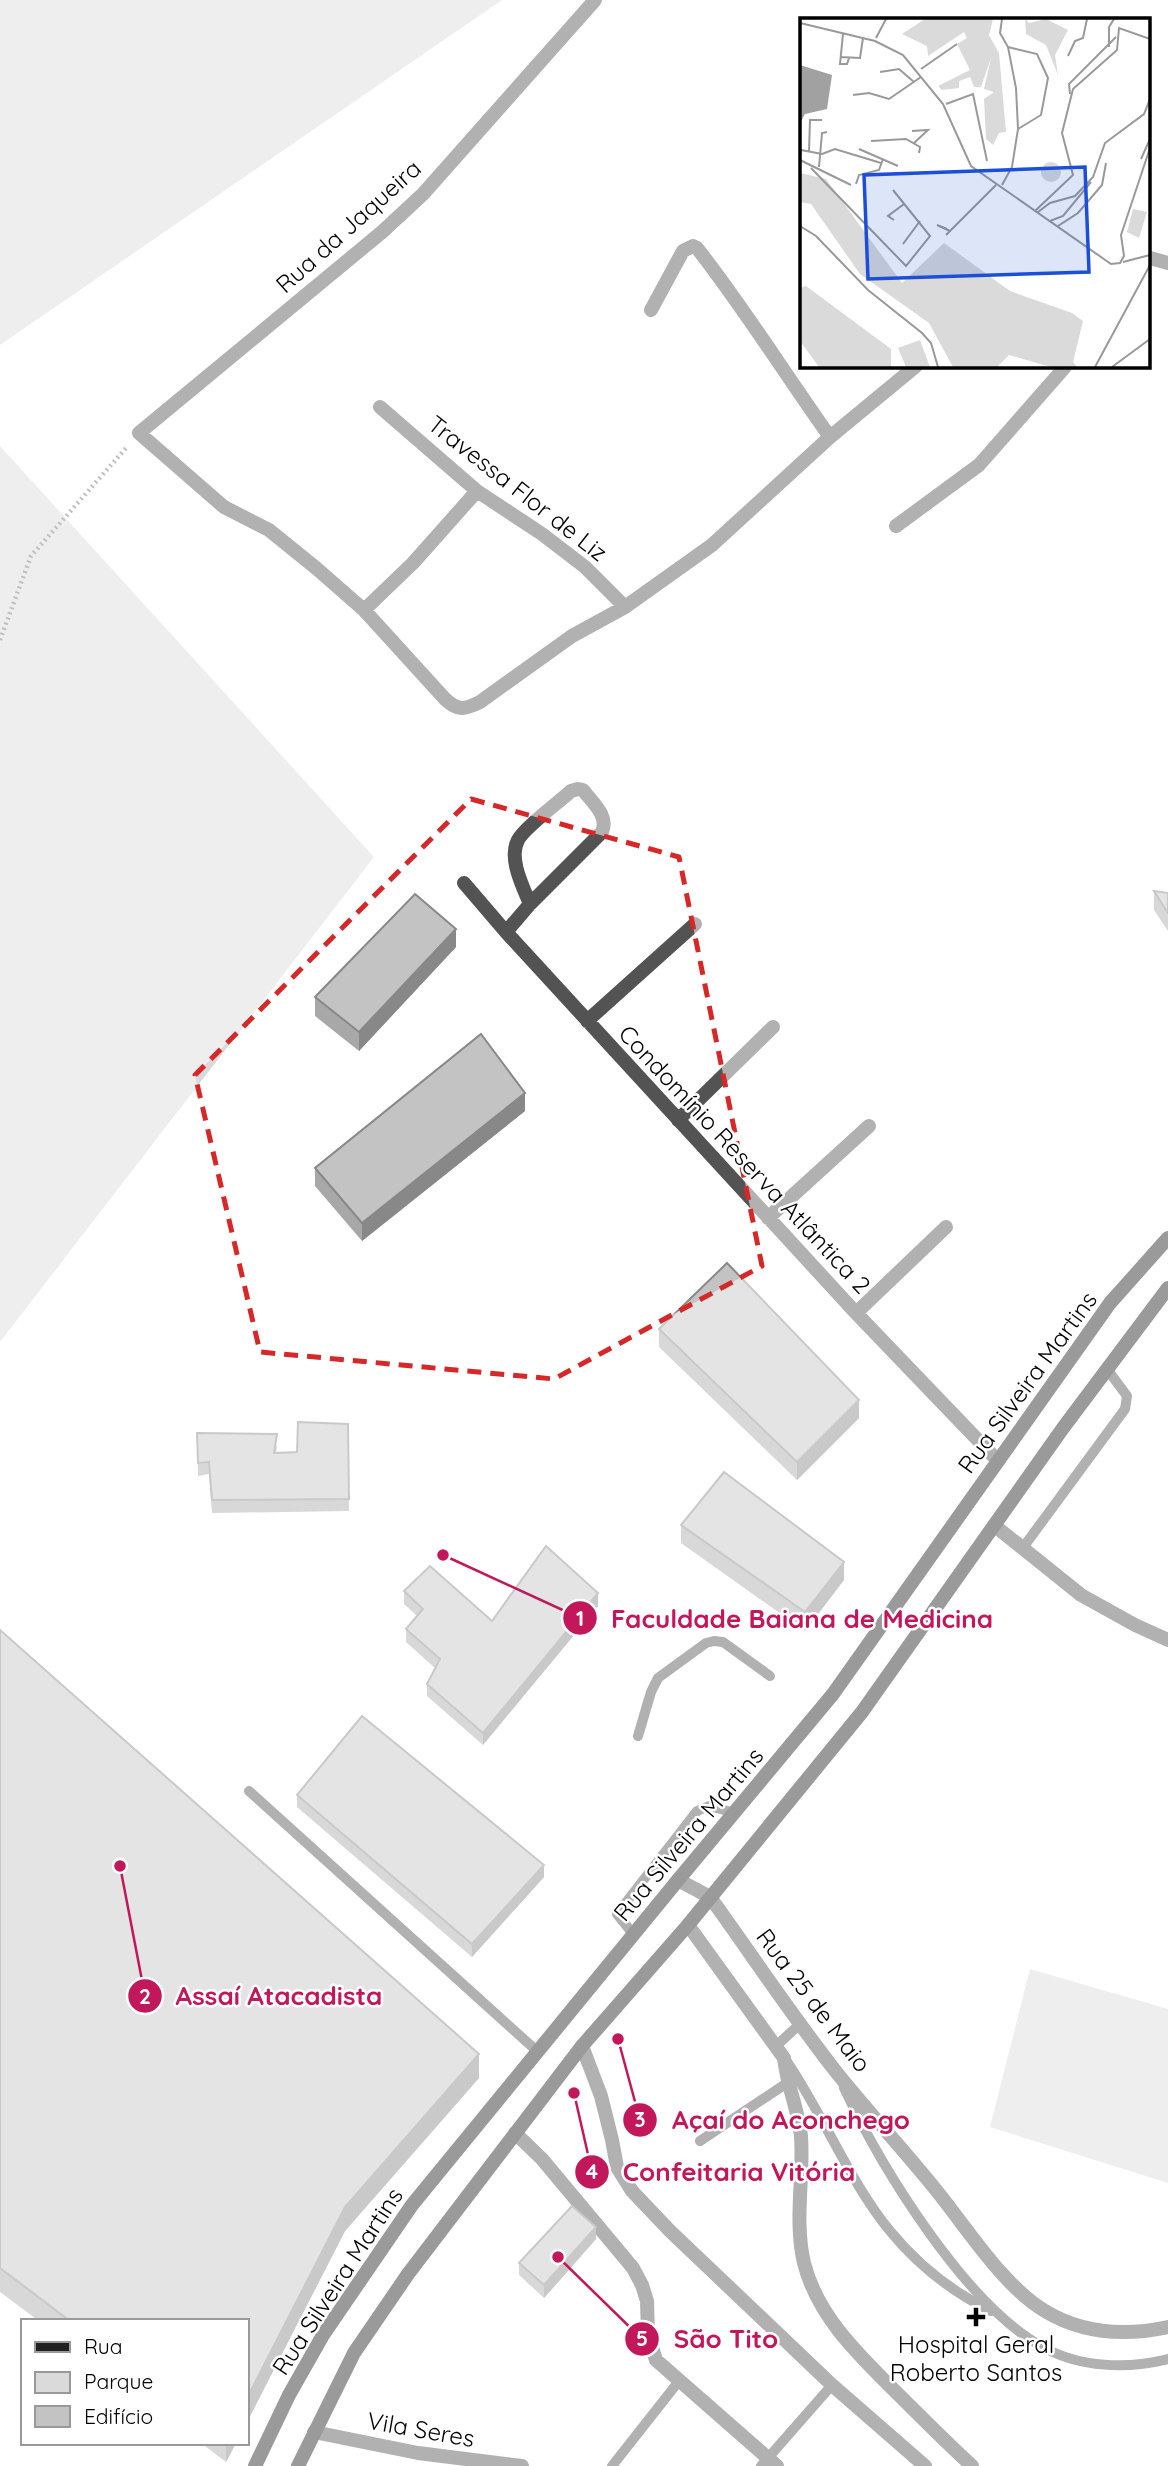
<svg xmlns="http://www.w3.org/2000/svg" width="1168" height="2466" font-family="Quicksand,sans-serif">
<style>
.green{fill:#dadada}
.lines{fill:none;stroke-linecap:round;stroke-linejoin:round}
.path{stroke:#757575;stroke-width:4.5;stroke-dasharray:2 3.5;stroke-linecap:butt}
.service{stroke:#535353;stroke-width:10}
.minor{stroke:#535353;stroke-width:14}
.secondary{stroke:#202020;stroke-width:14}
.wall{fill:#a8a8a8}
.shaded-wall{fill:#888}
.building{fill:#c3c3c3;stroke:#888;stroke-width:2}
.marked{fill:none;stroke:#d62828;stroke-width:5;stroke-dasharray:14 9;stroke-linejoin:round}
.poi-dot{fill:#000;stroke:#fff;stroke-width:2.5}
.labels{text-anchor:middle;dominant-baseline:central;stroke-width:5;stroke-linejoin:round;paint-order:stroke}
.street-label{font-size:24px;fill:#000;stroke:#fff}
.poi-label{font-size:24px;fill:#000;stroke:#fff}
.inset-road{fill:none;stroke:#999;stroke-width:2}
.view{fill:#1d4ed8;fill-opacity:0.15;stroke:#1d4ed8;stroke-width:3.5}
.inset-edge{fill:none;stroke:#000;stroke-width:3.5}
.leader{fill:none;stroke:#c2185b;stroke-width:2.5}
.callout-dot{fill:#c2185b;stroke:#fff;stroke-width:2.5}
.mark-label{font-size:21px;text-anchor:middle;font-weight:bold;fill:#fff}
.callout-label{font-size:26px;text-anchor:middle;font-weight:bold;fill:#c2185b;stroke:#fff;stroke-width:5;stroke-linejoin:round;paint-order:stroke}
</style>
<rect width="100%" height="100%" fill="#fff"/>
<!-- green -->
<path class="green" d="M 0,0 L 502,0 L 0,345 Z
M 0,446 L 374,857 L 0,1342 Z
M 1030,1969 L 1168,2009 L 1168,2183 L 990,2127 Z"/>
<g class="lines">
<!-- path -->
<path class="path" d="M 0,640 L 31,556 L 127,447"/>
<!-- service -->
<path class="service" d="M 1022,1549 L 1125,1409 L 1127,1396 L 1107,1369
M 638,1736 L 651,1692 L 658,1678 L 706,1643 L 714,1641 L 723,1642 L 770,1676
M 249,1791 L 538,2052
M 634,1935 L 617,1914 L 697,1811 L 709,1806 L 735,1813
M 776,2046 L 801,2023
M 786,2060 C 823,2114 849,2181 890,2231 C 918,2265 952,2292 991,2311
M 844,2088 C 881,2167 965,2305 1043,2347 C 1080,2368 1128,2369 1168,2359
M 700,2141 L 787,2083
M 612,2466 L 679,2381
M 761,2466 L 832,2385"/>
<!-- minor -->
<path class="minor" d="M 595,0 L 423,194 L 382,232 L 139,433 L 224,507 L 269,530 L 316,568 L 364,610 L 445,699 C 458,711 464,710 480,702 L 572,636 L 625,607 L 712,545 L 830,437 L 916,366
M 1150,258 L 1168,263
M 651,310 L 683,251 L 693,246 L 697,248 C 744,308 785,374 830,437
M 380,407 L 477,491 L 542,534 L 585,567 L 625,607
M 896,526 L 979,465 L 1065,367
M 364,610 L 413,563 L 477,491
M 464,883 L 506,932 L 856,1313 L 998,1461
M 506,932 L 530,904 L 602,832 C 609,816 593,803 583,790 L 578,789 L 571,791 C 559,802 524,828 518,840 C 508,858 523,887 530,904
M 587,1021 L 695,924
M 678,1120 L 773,1027
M 768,1218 L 869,1126
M 856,1313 L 946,1227
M 995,1526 L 1081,1595 L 1135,1625 L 1168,1640
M 678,1880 L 710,1897 C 752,1955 792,2016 837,2073 C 869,2113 904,2150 936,2190 C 967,2228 1003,2286 1045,2311 C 1083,2334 1126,2336 1168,2327
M 688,1925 L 784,2058 C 787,2086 798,2108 801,2136 C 804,2178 794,2220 804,2263 C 818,2318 861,2357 899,2395 C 923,2419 947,2443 972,2466
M 582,2046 L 601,2096 L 612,2140 L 617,2167 L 632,2191 L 670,2231 L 832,2385 L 925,2466
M 515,2133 L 542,2159 L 633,2268 L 642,2285 L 647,2301 L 648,2335 L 656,2360 L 777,2466
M 314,2432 L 418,2453 L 522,2466"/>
<!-- secondary -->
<path class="secondary" d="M 255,2466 L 289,2395 L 323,2335 L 412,2205 L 678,1880 L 833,1694 L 1110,1303 L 1168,1238
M 298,2466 L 354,2353 L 408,2274 L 582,2046 L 688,1925 L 862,1712 L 1063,1428 L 1168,1288"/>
</g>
<!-- wall -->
<path class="wall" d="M 1154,891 L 1168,893 L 1168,931 L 1154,910 Z
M 456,947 L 359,1051 L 315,1016 L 315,997 Z
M 525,1111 L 362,1241 L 315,1186 L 315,1168 Z
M 659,1329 L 859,1418 L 797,1480 L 659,1347 Z
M 348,1424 L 349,1511 L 212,1513 L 209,1474 L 198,1476 L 197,1433 L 277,1446 L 276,1453 L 297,1452 Z
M 681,1525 L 844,1580 L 805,1631 L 681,1543 Z
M 404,1591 L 492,1621 L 598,1606 L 483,1745 L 427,1696 L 427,1684 L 435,1668 L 406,1642 L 406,1629 L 417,1616 L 404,1604 Z
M 0,1630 L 479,2078 L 345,2231 L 247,2422 L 247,2321 L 39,2321 L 0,2292 Z
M 297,1795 L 544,1877 L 472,1957 L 297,1807 Z
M 596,2239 L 544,2298 L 519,2275 L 519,2263 Z
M 201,2443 L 236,2443 L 226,2462 Z"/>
<!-- shaded-wall -->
<path class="shaded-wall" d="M 456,929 L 456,947 L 359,1051 L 359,1032 Z
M 525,1093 L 525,1111 L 362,1241 L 362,1223 Z
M 859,1400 L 859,1418 L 797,1480 L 797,1462 Z
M 844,1562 L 844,1580 L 805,1631 L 805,1612 Z
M 598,1593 L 598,1606 L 483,1745 L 483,1733 Z
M 544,1865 L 544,1877 L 472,1957 L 472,1944 Z
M 479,2054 L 479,2078 L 345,2231 L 247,2422 L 247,2398 L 345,2207 Z
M 596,2227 L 596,2239 L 544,2298 L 544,2285 Z
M 226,2443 L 236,2443 L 226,2462 Z"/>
<!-- building -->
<path class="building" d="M 1154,891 L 1168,893 L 1168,913 Z
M 415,894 L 456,929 L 359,1032 L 315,997 Z
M 481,1034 L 525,1093 L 362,1223 L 315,1168 Z
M 727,1263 L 859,1400 L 797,1462 L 659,1329 Z
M 298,1422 L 348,1424 L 349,1499 L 212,1500 L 209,1462 L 198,1463 L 197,1433 L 277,1434 L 274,1453 L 297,1452 Z
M 724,1472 L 844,1562 L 805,1612 L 681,1525 Z
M 546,1546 L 598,1593 L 483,1733 L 427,1684 L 440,1659 L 406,1629 L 423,1609 L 404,1591 L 430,1566 L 492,1621 Z
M 0,1630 L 479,2054 L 345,2207 L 247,2398 L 247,2321 L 70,2321 L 0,2268 Z
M 362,1716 L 544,1865 L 472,1944 L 297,1795 Z
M 572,2206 L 596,2227 L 544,2285 L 519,2263 Z"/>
<!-- marked area -->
<path d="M0 0H1168V2466H0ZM 471,799 L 679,857 L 762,1266 L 554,1379 L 260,1352 L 195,1075 Z" fill="#fff" fill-opacity=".55" fill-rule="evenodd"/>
<path class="marked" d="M 471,799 L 679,857 L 762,1266 L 554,1379 L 260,1352 L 195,1075 Z"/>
<!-- markers -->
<path class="poi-dot" d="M972.5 2306.5h7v7h7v7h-7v7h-7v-7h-7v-7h7z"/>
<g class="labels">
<!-- street labels -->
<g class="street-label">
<text transform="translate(348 226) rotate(-42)">Rua da Jaqueira</text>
<text transform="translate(518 488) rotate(38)">Travessa Flor de Liz</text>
<text transform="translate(745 1159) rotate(47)">Condomínio Reserva Atlântica 2</text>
<text transform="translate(1027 1382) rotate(-54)">Rua Silveira Martins</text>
<text transform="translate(688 1834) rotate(-50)">Rua Silveira Martins</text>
<text transform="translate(814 2000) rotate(53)">Rua 25 de Maio</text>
<text transform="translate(337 2281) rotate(-57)">Rua Silveira Martins</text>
<text transform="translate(421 2429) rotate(10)">Vila Seres</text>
</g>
<!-- poi labels -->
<g class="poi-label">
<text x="976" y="2344">Hospital Geral<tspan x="976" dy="28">Roberto Santos</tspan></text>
</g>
</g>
<!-- overview -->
<g transform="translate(800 18)">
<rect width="350" height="350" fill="#fff"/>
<path d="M 125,1 L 193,1 L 189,17 L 199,35 L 206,114 L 199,115 L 193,127 L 186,121 L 184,81 L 194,74 L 184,71 L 191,40 L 181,69 L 174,69 L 170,59 L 159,63 L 159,70 L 142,72 L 138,68 L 170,52 L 157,26 L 167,20 L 164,14 L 128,38 L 127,28 L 102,16 ZM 225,1 L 229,5 L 246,1 L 268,12 L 255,37 L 258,57 L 246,27 L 226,16 ZM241 154a10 10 0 1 1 20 0a10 10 0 1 1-20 0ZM 0,155 L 26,161 L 102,265 L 144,225 L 210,273 L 272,295 L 283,303 L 273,344 L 277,349 L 251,349 L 209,337 L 197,349 L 153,349 L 129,305 L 60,256 L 11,186 L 0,184 ZM 333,191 L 347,194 L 339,220 L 327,214 ZM 6,268 L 91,331 L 91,349 L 19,349 L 0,323 L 0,270 ZM 120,322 L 130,349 L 106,349 L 98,330 Z" fill="#dadada"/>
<path d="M 0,47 L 32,57 L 27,91 L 5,96 L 0,105 Z" fill="#a1a1a1"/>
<path class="inset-road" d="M 0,5 L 75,23 L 103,37 L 143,86 L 171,148 L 311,246 L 320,245 L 324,238 L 321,217 L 350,130M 43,16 L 40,46 L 47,46 L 49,40M 76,20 L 86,1M 208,29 L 237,36 L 248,60 L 241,97 L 218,111M 309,29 L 309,9 L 314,1M 268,38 L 275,23 L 283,20 L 287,1M 41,39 L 60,40 L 63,20M 121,51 L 157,26M 80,54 L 99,51 L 114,64M 270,76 L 269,66 L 316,19M 53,77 L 69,75 L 89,81 L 121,59M 146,86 L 173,76 L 187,143M 112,113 L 128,112 L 114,125M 71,123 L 106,121 L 120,129 L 119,135M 59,131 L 98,148M 9,133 L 10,102 L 22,102M 22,136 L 35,131 L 81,145M 0,138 L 1,132 L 22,136M 341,141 L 350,121M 0,142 L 51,167M 19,149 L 22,115 L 27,114M 11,150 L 106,248 L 130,218 L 93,172M 56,166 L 59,157 L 79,152 L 83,141M 202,167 L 212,149 L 218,111 L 216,70 L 208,29 L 200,15 L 202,1M 235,193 L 273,157 L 262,115 L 273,71 L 317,32 L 319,10 L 350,21M 238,194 L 250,185 L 275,178 L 293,159 L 305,125 L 344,96 L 350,81 L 350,48M 94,202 L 88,198 L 104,186M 250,203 L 263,198 L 291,164M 0,208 L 16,218 L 68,272 L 122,315 L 131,325 L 138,349M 258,208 L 278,195 L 302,167 L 306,145M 147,211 L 137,207 L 150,213M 146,217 L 196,167M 103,226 L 120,203M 323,244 L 350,237M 295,349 L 350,247M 312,349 L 350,321"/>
<path class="view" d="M 285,149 L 289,254 L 68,261 L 64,157 Z"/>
<rect width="350" height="350" class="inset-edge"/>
</g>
<!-- callouts -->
<path class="leader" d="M443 1555L580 1618M120 1866L145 1996M618 2039L640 2120M574 2093L592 2172M558 2257L642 2339"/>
<g class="callout-dot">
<circle cx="443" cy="1555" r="7"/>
<circle cx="120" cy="1866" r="7"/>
<circle cx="618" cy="2039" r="7"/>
<circle cx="574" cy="2093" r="7"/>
<circle cx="558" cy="2257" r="7"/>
<circle cx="580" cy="1618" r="18"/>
<circle cx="145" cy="1996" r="18"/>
<circle cx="640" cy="2120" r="18"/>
<circle cx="592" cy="2172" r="18"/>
<circle cx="642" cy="2339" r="18"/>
</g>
<g class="mark-label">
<text x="580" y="1626">1</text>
<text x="145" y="2004">2</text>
<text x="640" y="2127">3</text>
<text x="592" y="2179">4</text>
<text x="642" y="2346">5</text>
</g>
<g class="callout-label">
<text x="802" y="1628">Faculdade Baiana de Medicina</text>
<text x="279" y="2005">Assaí Atacadista</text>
<text x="791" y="2129">Açaí do Aconchego</text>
<text x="739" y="2181">Confeitaria Vitória</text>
<text x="726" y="2348">São Tito</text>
</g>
<!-- legend -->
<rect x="21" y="2319" width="228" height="126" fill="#ffffff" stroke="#999999" stroke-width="2"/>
<rect x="35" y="2342" width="35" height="10" fill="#202020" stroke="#999999" stroke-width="2"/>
<text x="84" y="2354" font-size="21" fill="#000000">Rua</text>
<rect x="35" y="2372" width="35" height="21" fill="#dadada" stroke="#999999" stroke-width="2"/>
<text x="84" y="2389" font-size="21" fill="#000000">Parque</text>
<rect x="35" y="2406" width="35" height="21" fill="#c3c3c3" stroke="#999999" stroke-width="2"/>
<text x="84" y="2424" font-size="21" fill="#000000">Edifício</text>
</svg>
